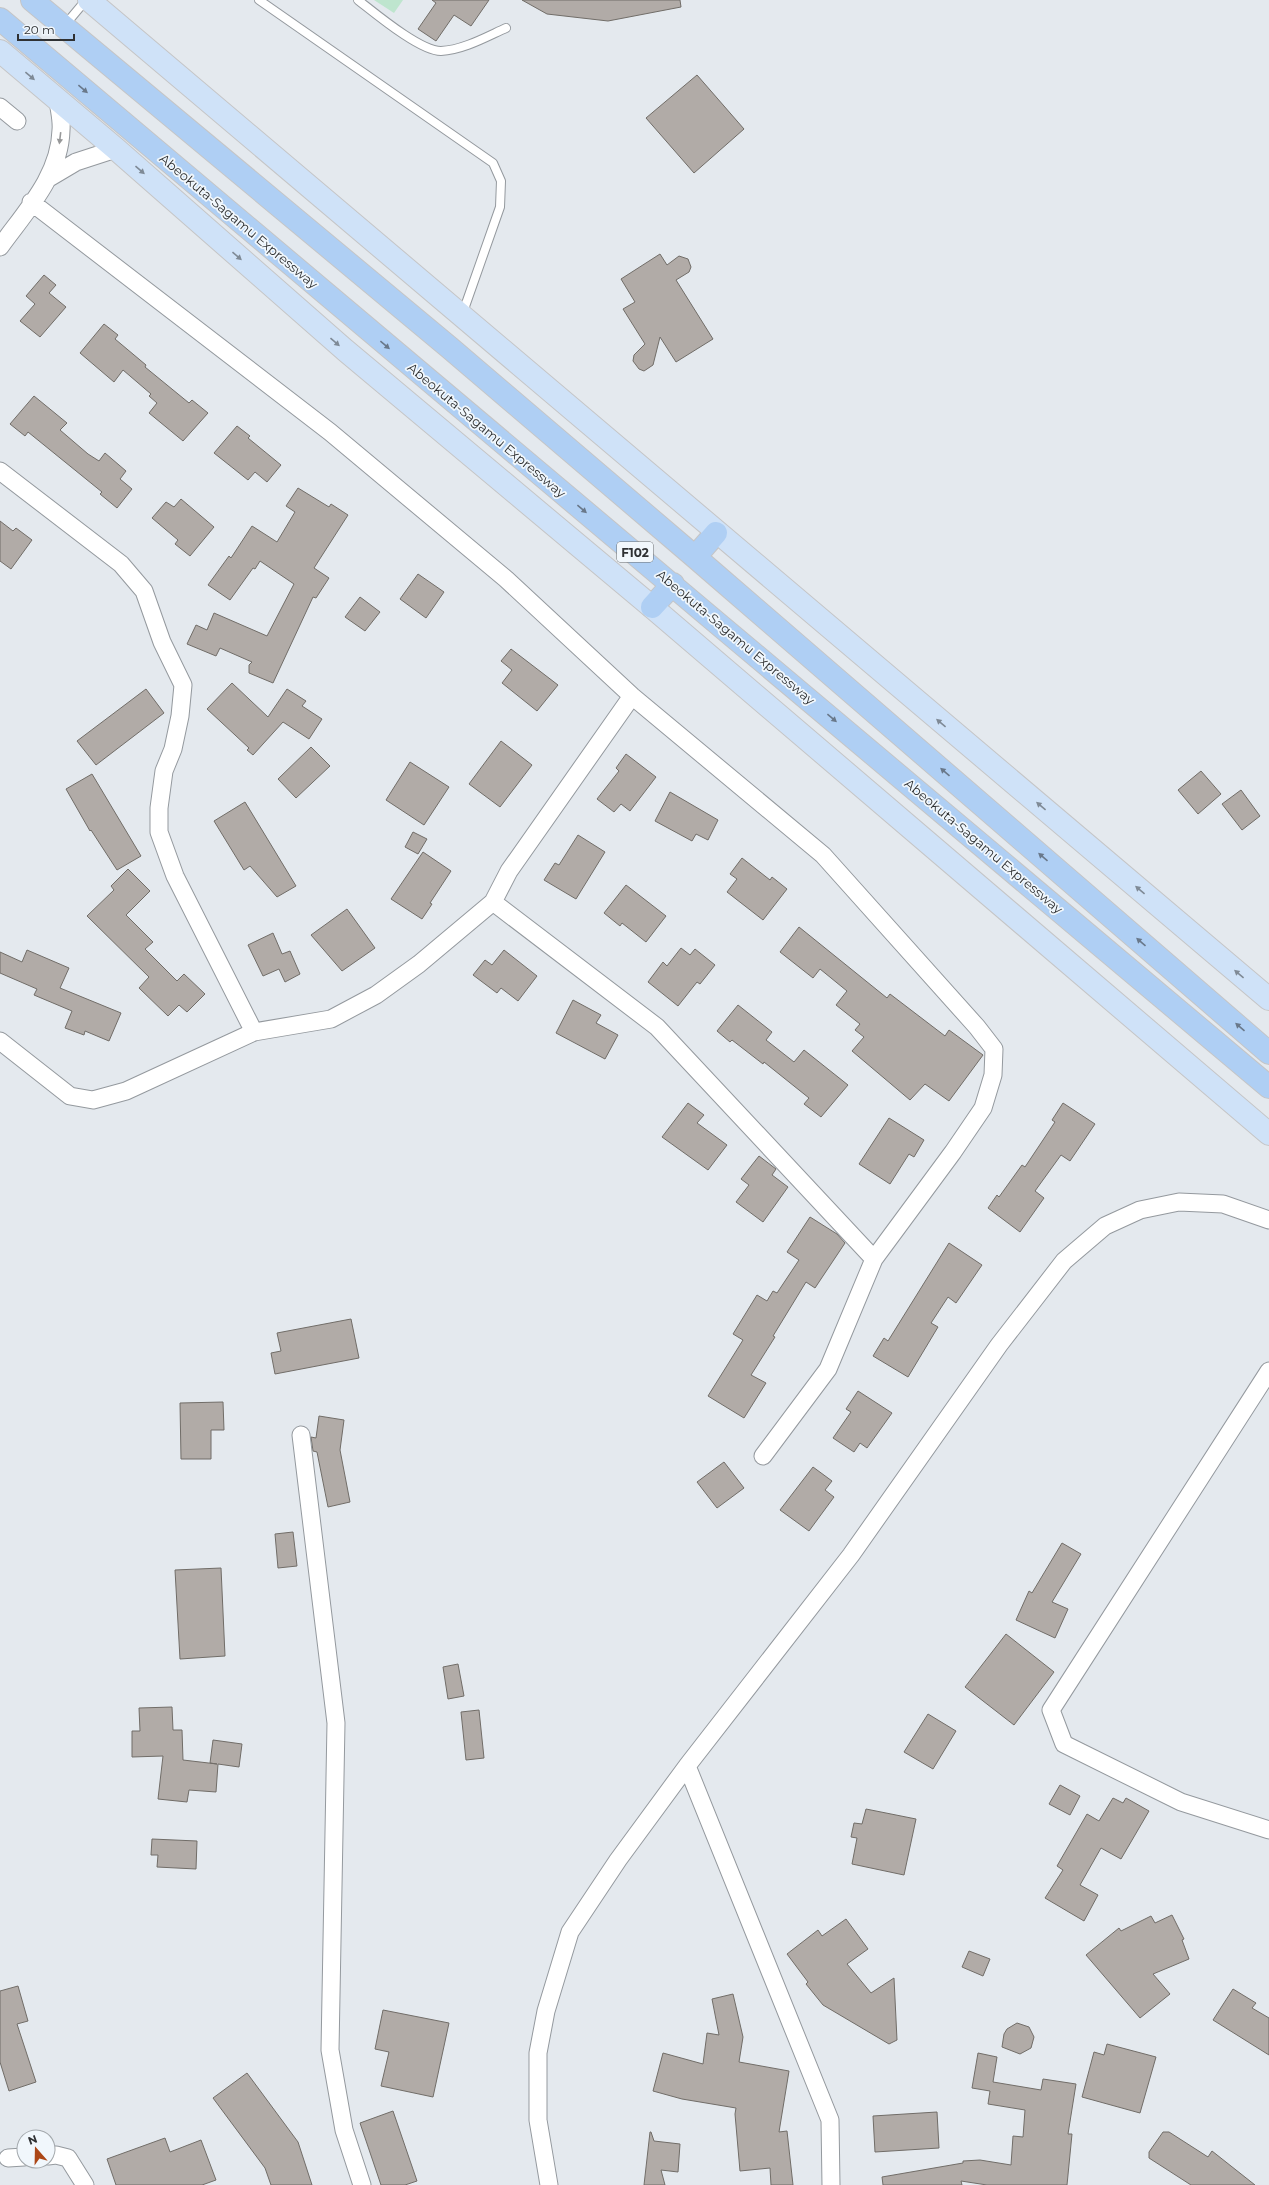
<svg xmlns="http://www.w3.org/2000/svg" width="1269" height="2185" font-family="Montserrat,sans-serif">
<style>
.green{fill:#bee5ce}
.building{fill:#b1aba7;stroke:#716d68}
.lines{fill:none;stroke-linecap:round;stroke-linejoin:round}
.lane-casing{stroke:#94999e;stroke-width:10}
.street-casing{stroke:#94999e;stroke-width:19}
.primary-casing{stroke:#c5c5c6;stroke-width:24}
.highway-casing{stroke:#c5c5c6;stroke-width:24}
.lane{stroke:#fff;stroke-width:8}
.street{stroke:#fff;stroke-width:17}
.primary{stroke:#cfe2f8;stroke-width:22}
.highway{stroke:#afcff4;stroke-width:22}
.oneway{fill:#7f8a96}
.oneway2{fill:#69788a}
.oneway3{fill:#979899}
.labels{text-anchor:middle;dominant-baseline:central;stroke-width:3.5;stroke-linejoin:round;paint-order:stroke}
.shield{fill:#f1f7fc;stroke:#696c6f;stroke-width:1}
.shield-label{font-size:12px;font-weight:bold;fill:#2f3133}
.street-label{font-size:13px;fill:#2f3133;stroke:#f1f7fc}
</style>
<rect width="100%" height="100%" fill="#e4e9ee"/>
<!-- green -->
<path class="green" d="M 374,0 L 403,0 L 394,13 Z"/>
<!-- building -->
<path class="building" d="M 432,0 L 489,0 L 471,26 L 454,15 L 436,41 L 418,29 L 436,3 Z
M 522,0 L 680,0 L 681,7 L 608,21 L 547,14 Z
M 697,75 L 744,129 L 694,173 L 646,118 Z
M 660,254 L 667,265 L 679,256 L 688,259 L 691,267 L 689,272 L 676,280 L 713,339 L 676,362 L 660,337 L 653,365 L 644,371 L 639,369 L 633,361 L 634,355 L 645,344 L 623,309 L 635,302 L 621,279 Z
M 44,275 L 56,285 L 49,293 L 66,307 L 40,337 L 20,321 L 35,304 L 26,296 Z
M 104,324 L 118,335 L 115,339 L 146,365 L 145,367 L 189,403 L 192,400 L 208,413 L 183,441 L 149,413 L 157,403 L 149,396 L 151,394 L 123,370 L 114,382 L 80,353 Z
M 34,396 L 67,423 L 60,430 L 88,454 L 99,461 L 105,453 L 126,471 L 120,479 L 132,489 L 117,508 L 100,494 L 102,492 L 28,432 L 25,436 L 10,424 Z
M 237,426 L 250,436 L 248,438 L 281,465 L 267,482 L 255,472 L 248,480 L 214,453 Z
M 298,488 L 329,507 L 331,504 L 348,515 L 314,568 L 329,578 L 316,598 L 313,597 L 273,683 L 249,673 L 249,665 L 252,662 L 220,648 L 216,656 L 187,644 L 196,625 L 207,630 L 214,613 L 267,636 L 294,584 L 260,561 L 255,569 L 253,568 L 230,600 L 208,585 L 229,556 L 231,558 L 252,526 L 277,542 L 295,512 L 286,506 Z
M 181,499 L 214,527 L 190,556 L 175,544 L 178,540 L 152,518 L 166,502 L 174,507 Z
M 0,521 L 13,531 L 16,528 L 32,540 L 11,569 L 0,561 Z
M 418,574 L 444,592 L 426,618 L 400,599 Z
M 360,597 L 380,612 L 365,631 L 345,617 Z
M 511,649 L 558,685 L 537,711 L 502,683 L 512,670 L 501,661 Z
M 232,683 L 268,717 L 287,689 L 306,701 L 302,706 L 322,719 L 309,739 L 283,722 L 253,755 L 247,750 L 249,748 L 207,709 Z
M 146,689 L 164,713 L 96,765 L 77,741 Z
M 501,741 L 532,765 L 500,807 L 469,784 Z
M 311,747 L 330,766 L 296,798 L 278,779 Z
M 626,754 L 656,777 L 630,811 L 621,804 L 614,812 L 597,799 L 619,771 L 616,768 Z
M 410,762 L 449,787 L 424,825 L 386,800 Z
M 1201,771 L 1221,794 L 1198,814 L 1178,790 Z
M 92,774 L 141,856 L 117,870 L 91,830 L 90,831 L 66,789 Z
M 1241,790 L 1260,816 L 1242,830 L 1222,804 Z
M 670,792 L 718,820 L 708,840 L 696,834 L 692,841 L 655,821 Z
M 245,802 L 296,886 L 277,897 L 250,866 L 244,870 L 214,821 Z
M 413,832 L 427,839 L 418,854 L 405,847 Z
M 578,835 L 605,852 L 576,899 L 544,880 L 555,863 L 559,865 Z
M 423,852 L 451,871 L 430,903 L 432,904 L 422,919 L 391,899 Z
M 742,858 L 770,880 L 772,877 L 787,889 L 763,920 L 727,892 L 737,879 L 730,874 Z
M 128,869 L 150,891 L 126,915 L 153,942 L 145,949 L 177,981 L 184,974 L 205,994 L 187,1012 L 179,1005 L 168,1016 L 139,988 L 149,977 L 87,916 L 114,890 L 111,886 Z
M 626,885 L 666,916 L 646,942 L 622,923 L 620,926 L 604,913 Z
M 347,909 L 375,948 L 342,971 L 311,935 Z
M 799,927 L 887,998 L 890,994 L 945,1036 L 949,1030 L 983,1055 L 949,1101 L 925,1084 L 910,1100 L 852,1051 L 864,1037 L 855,1030 L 860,1024 L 836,1005 L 847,991 L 820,969 L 813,978 L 780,952 Z
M 273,933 L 282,954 L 290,951 L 300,974 L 285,982 L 279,969 L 263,976 L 248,945 Z
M 681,948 L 690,955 L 695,949 L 715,965 L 700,984 L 697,982 L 678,1006 L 648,982 L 663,962 L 667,966 Z
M 27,950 L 69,968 L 60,988 L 121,1013 L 109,1041 L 85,1031 L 84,1035 L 65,1028 L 72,1011 L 34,995 L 37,989 L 0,973 L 0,952 L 22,962 Z
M 504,950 L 537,976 L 518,1001 L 501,988 L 497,993 L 473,975 L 485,960 L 492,965 Z
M 573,1000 L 601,1015 L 596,1023 L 618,1035 L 605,1059 L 556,1033 Z
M 738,1005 L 772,1032 L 766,1040 L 794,1062 L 804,1050 L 848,1085 L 821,1117 L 804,1104 L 809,1098 L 764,1062 L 763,1064 L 732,1040 L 730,1042 L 717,1031 Z
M 688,1103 L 704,1115 L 697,1123 L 727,1145 L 708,1170 L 662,1137 Z
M 1063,1103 L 1095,1124 L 1070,1161 L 1061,1155 L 1035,1191 L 1044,1198 L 1020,1232 L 988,1208 L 997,1195 L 999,1197 L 1022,1165 L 1025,1167 L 1055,1122 L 1052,1120 Z
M 889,1118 L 924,1140 L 914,1157 L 909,1154 L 890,1184 L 859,1164 Z
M 759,1156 L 776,1169 L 772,1175 L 788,1187 L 763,1222 L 736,1202 L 749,1185 L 741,1179 Z
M 810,1217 L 837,1234 L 845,1243 L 815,1288 L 806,1282 L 773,1336 L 775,1337 L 751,1375 L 766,1383 L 744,1418 L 708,1396 L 743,1340 L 733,1334 L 757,1295 L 767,1301 L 773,1291 L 777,1293 L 799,1260 L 787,1252 Z
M 949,1243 L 982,1265 L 956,1303 L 948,1297 L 931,1323 L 938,1327 L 908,1377 L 873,1356 L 884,1338 L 888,1341 Z
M 351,1319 L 359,1358 L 275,1374 L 271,1353 L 281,1351 L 277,1333 Z
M 858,1391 L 892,1413 L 867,1448 L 860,1443 L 854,1452 L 833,1438 L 851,1412 L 846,1409 Z
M 223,1402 L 224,1430 L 211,1430 L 211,1459 L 181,1459 L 180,1403 Z
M 319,1416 L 344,1420 L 340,1450 L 350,1502 L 328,1507 L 317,1452 L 313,1451 L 311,1437 L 316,1438 Z
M 724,1462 L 744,1488 L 717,1508 L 697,1482 Z
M 813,1467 L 832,1481 L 825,1490 L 834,1497 L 809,1531 L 780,1510 Z
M 293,1532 L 297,1566 L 278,1568 L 275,1534 Z
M 1062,1543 L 1081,1554 L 1052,1602 L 1068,1609 L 1055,1638 L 1016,1620 L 1029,1591 L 1032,1593 Z
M 221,1568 L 225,1656 L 180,1659 L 175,1570 Z
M 1006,1634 L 1054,1672 L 1014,1725 L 965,1687 Z
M 458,1664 L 464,1696 L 448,1699 L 443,1667 Z
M 172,1707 L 173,1730 L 182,1730 L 183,1760 L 217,1764 L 210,1763 L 213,1740 L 242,1744 L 239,1767 L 218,1764 L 216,1792 L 189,1790 L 187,1802 L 158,1799 L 163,1756 L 132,1757 L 132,1731 L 140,1731 L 139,1708 Z
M 479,1710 L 484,1758 L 466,1760 L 461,1712 Z
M 928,1714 L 956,1731 L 933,1769 L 904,1752 Z
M 1060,1785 L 1080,1796 L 1070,1815 L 1049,1804 Z
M 1113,1798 L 1123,1803 L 1126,1798 L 1149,1811 L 1121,1859 L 1101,1848 L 1080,1885 L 1098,1895 L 1084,1921 L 1045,1898 L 1063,1870 L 1057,1866 L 1087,1814 L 1099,1821 Z
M 866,1809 L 916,1819 L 904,1875 L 852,1864 L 857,1838 L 851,1837 L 854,1823 L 862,1824 Z
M 152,1839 L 197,1841 L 196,1869 L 157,1867 L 158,1855 L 151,1855 Z
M 1172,1915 L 1184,1939 L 1182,1940 L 1189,1959 L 1153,1974 L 1170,1994 L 1140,2018 L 1086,1955 L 1119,1928 L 1121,1931 L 1151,1916 L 1155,1923 Z
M 846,1919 L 868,1949 L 847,1964 L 871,1993 L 894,1978 L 897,2040 L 889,2044 L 823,2005 L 806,1984 L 808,1982 L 787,1954 L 818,1930 L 822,1936 Z
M 969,1951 L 990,1959 L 983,1976 L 962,1967 Z
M 18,1986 L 28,2021 L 17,2024 L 36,2082 L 9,2091 L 0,2062 L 0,1991 Z
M 1233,1989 L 1256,2003 L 1252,2008 L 1269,2018 L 1269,2055 L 1213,2020 Z
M 733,1994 L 743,2037 L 739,2062 L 789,2071 L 779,2132 L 787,2131 L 793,2185 L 771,2185 L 770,2168 L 740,2171 L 735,2114 L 736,2108 L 682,2099 L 653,2091 L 663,2053 L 703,2064 L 707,2033 L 719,2035 L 712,1999 Z
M 383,2010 L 449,2023 L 433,2097 L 381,2086 L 389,2052 L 375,2049 Z
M 1017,2023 L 1029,2027 L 1034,2037 L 1031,2048 L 1020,2054 L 1002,2047 L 1004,2034 L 1007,2029 Z
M 1107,2044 L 1156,2057 L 1140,2113 L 1082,2097 L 1094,2052 L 1104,2055 Z
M 978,2053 L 997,2057 L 993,2082 L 1041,2090 L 1043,2079 L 1076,2084 L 1068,2134 L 1072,2134 L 1067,2185 L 987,2185 L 961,2181 L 962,2185 L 883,2185 L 882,2177 L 963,2163 L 963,2161 L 980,2160 L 1011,2165 L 1013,2136 L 1023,2137 L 1025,2110 L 988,2104 L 990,2091 L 972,2088 Z
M 247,2073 L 298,2142 L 312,2185 L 271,2185 L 265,2168 L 213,2098 Z
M 393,2111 L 417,2181 L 405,2185 L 381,2185 L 360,2123 Z
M 937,2112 L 939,2148 L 875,2152 L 873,2116 Z
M 650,2132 L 651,2132 L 654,2141 L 680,2144 L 678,2172 L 661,2170 L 665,2185 L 644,2185 Z
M 1163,2132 L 1169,2132 L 1208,2157 L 1212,2151 L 1255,2185 L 1191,2185 L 1149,2158 L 1149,2152 Z
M 165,2138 L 170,2152 L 201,2140 L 216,2180 L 202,2185 L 116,2185 L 107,2159 Z"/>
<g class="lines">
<defs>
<path id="lane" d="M 259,0 L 493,163 L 501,181 L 500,207 L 462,315
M 358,0 C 376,14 420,51 441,51 C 463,50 486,37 506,28
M 65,25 L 86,0"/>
<path id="street" d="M 0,107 L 17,121
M 49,178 L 76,162 L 116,149
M 31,202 L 330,432 L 506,579 L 632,696 L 823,855 L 977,1027 L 994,1049 L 993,1075 L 983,1108 L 953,1152 L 874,1259 L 828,1369 L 763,1456
M 0,247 C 25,212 60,176 61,130 C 62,120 59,110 58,100
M 0,471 L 121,564 L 144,591 L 162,642 L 183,685 L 180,716 L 173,749 L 164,771 L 159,808 L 159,832 L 175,876 L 254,1032
M 493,902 L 657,1027 L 874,1259
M 0,1041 L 70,1096 L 93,1100 L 126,1091 L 254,1032 L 331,1019 L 376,995 L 419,964 L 493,902 L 509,871 L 632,696
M 1269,1371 L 1051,1710 L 1064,1744 L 1181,1802 L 1269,1830
M 301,1435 L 336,1723 L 330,2050 L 344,2130 L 362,2185
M 687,1766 L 830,2120 L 831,2185
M 48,2156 L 56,2155 L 68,2158 L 85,2185
M 8,2158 L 24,2157
M 549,2185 L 538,2120 L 538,2053 L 546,2011 L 570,1932 L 618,1860 L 687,1766 L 851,1555 L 999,1345 L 1064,1261 L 1105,1226 L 1140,1210 L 1179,1202 L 1223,1204 L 1269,1220"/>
<path id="primary" d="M 89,0 L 1269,999
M 0,51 L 116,149 L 345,350 L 652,607 L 1269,1134"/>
<path id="highway" d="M 32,0 L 450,348 L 695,557 L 1269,1053
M 0,19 C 421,377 847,730 1269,1087
M 695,557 L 716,533
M 652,607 L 673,584"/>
</defs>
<!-- lane casing -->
<use href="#lane" class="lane-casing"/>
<!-- street casing -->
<use href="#street" class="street-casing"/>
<!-- primary casing -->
<use href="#primary" class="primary-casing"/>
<!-- highway casing -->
<use href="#highway" class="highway-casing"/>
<!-- lane -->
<use href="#lane" class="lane"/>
<!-- street -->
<use href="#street" class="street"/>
<!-- primary -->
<use href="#primary" class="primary"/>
<!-- highway -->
<use href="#highway" class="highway"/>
</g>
<!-- one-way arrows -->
<defs><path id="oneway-solid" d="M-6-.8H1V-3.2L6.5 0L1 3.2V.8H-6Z"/></defs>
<g class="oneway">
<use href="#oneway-solid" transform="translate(30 76) rotate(40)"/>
<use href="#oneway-solid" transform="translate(140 170) rotate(41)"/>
<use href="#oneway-solid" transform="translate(237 256) rotate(41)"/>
<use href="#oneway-solid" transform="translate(335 342) rotate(41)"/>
<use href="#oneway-solid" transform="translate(941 723) rotate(-140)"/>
<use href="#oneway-solid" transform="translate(1041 806) rotate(-140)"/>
<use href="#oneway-solid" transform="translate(1140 890) rotate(-140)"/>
<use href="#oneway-solid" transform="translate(1239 974) rotate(-140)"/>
</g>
<g class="oneway2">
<use href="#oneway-solid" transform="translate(83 89) rotate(40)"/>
<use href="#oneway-solid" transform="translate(385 345) rotate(40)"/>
<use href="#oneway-solid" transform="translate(582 509) rotate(40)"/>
<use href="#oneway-solid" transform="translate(832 718) rotate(40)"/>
<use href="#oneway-solid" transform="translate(945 772) rotate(-139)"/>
<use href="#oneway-solid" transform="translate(1043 857) rotate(-139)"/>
<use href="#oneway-solid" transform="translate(1141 942) rotate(-139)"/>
<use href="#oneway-solid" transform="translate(1240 1027) rotate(-139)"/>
</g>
<use class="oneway3" href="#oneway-solid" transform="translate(60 138) rotate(97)"/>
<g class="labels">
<!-- shield labels -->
<rect class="shield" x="617" y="542" width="36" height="20" rx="3"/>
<g class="shield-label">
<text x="635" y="552">F102</text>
</g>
<!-- street labels -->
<g class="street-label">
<text transform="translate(239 221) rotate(40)">Abeokuta-Sagamu Expressway</text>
<text transform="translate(487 430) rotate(40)">Abeokuta-Sagamu Expressway</text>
<text transform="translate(736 637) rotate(40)">Abeokuta-Sagamu Expressway</text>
<text transform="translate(984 846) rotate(40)">Abeokuta-Sagamu Expressway</text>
</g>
</g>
<!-- north arrow -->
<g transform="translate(36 2149) rotate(340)"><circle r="19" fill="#f1f7fc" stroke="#a3a8ac"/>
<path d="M0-3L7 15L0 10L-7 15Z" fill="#ac4717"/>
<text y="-6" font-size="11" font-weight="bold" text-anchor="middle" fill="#2f3133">N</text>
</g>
<!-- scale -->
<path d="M18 34v6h56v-6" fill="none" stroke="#2f3133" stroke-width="2"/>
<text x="24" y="34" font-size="12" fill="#2f3133" stroke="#f1f7fc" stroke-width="3" paint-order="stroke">20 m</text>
</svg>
